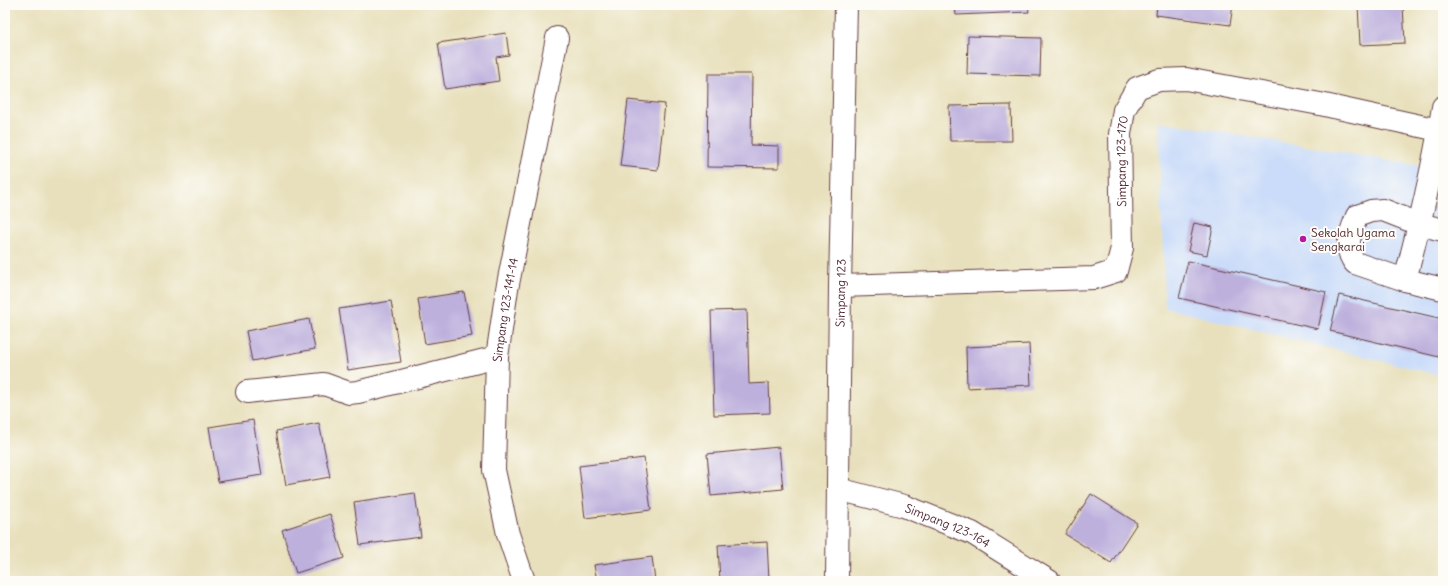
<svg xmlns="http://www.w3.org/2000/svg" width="1448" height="586" font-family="Delius,sans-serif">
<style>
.built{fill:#cadcf9}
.building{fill:#bdb0dd}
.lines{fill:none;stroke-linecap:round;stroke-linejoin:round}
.minor-casing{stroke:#623c41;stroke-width:24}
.minor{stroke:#fff;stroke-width:22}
.poi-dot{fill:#b5179e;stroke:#fdfcf7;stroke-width:1.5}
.labels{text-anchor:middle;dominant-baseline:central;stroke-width:4;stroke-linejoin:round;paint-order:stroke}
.street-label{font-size:12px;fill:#4a1f2b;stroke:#fdfcf7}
.poi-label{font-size:12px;fill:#4a1f2b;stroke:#fdfcf7;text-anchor:start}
</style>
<rect width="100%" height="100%" fill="#fdfcf7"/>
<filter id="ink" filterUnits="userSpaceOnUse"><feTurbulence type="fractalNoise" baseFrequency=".025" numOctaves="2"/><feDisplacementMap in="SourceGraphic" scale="8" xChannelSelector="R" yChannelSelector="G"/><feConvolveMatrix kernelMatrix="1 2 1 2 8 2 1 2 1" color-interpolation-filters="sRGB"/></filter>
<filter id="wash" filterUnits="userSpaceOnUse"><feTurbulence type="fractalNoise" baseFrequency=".012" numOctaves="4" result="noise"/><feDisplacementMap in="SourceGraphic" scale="16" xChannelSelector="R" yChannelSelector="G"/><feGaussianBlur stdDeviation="0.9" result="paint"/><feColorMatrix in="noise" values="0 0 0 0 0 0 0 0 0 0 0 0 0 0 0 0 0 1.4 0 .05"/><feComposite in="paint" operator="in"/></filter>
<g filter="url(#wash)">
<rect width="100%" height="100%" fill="#e8e0bc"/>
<!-- built -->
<path class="built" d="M 1158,121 L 1443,170 L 1443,376 L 1165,308 Z"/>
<g id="blocks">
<!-- building -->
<path class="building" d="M 955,5 L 1028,5 L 1029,12 L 956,15 Z
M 1157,5 L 1233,5 L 1230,25 L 1156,15 Z
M 1358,5 L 1403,5 L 1405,43 L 1360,45 Z
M 506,33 L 509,55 L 496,57 L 499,81 L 445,89 L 438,43 Z
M 968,36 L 1041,38 L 1040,76 L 967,74 Z
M 708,74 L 752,74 L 751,145 L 779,146 L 779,168 L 707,167 Z
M 628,100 L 665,104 L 658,170 L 620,166 Z
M 1011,105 L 1012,141 L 950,141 L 949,106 Z
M 1194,223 L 1213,227 L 1207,255 L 1188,251 Z
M 1188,261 L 1326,292 L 1318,329 L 1179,298 Z
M 464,292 L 472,336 L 425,344 L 418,299 Z
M 1339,295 L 1443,319 L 1443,342 L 1439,357 L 1330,331 Z
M 391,301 L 401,362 L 348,370 L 339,309 Z
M 747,310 L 749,384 L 769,383 L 770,413 L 714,415 L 711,311 Z
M 309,319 L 315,349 L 252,361 L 246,331 Z
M 1029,344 L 1031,385 L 967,388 L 966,347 Z
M 253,420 L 262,475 L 218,482 L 209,427 Z
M 319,423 L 330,477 L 286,485 L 276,431 Z
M 779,447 L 783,489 L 711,496 L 707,454 Z
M 644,458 L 651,510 L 585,518 L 579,466 Z
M 415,493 L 421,537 L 360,545 L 354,502 Z
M 1091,494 L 1137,523 L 1111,563 L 1065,534 Z
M 330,514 L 344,558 L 296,573 L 282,530 Z
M 767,542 L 769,580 L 720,581 L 718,545 Z
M 652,557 L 655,581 L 597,581 L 594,565 Z"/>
</g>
</g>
<g filter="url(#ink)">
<use href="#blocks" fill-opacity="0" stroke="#623c41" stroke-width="1"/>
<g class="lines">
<defs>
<g id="minor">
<path d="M 1443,107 C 1434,165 1420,223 1405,280 L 1443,289"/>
<path d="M 1405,280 L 1355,263 C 1343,248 1351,231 1357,216 L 1371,211 L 1383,210 L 1419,224 L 1443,230"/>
<path id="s1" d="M 840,286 L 1094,278 L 1116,271 L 1122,248 L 1120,134 L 1124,110 L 1137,88 L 1159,80 L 1186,79 L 1320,104 L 1443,131"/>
<path d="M 247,392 L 324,384 L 349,393 L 358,392 L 497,357"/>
<path id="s2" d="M 838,489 L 904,506 L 972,533 L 1049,581"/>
<path id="s3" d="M 524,581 L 508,534 L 494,470 L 497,357 L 507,289 L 557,38"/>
<path id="s4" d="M 837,581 L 840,286 L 846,5"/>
</g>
</defs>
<!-- minor casing -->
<use href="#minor" class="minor-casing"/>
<!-- minor -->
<use href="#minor" class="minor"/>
</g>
</g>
<!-- markers -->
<circle class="poi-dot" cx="1303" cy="239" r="4"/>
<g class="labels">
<!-- street labels -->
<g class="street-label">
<text stroke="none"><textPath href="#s1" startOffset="388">Simpang 123-170</textPath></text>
<text stroke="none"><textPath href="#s4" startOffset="288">Simpang 123</textPath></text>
<text stroke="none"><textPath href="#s3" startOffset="276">Simpang 123-141-14</textPath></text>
<text stroke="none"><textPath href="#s2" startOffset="116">Simpang 123-164</textPath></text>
</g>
<!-- poi labels -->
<g class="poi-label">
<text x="1311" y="232">Sekolah Ugama<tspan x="1311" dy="14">Sengkarai</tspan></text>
</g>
</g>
<!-- margin -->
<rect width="1448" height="586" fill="none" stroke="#fdfcf7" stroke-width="20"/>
</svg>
